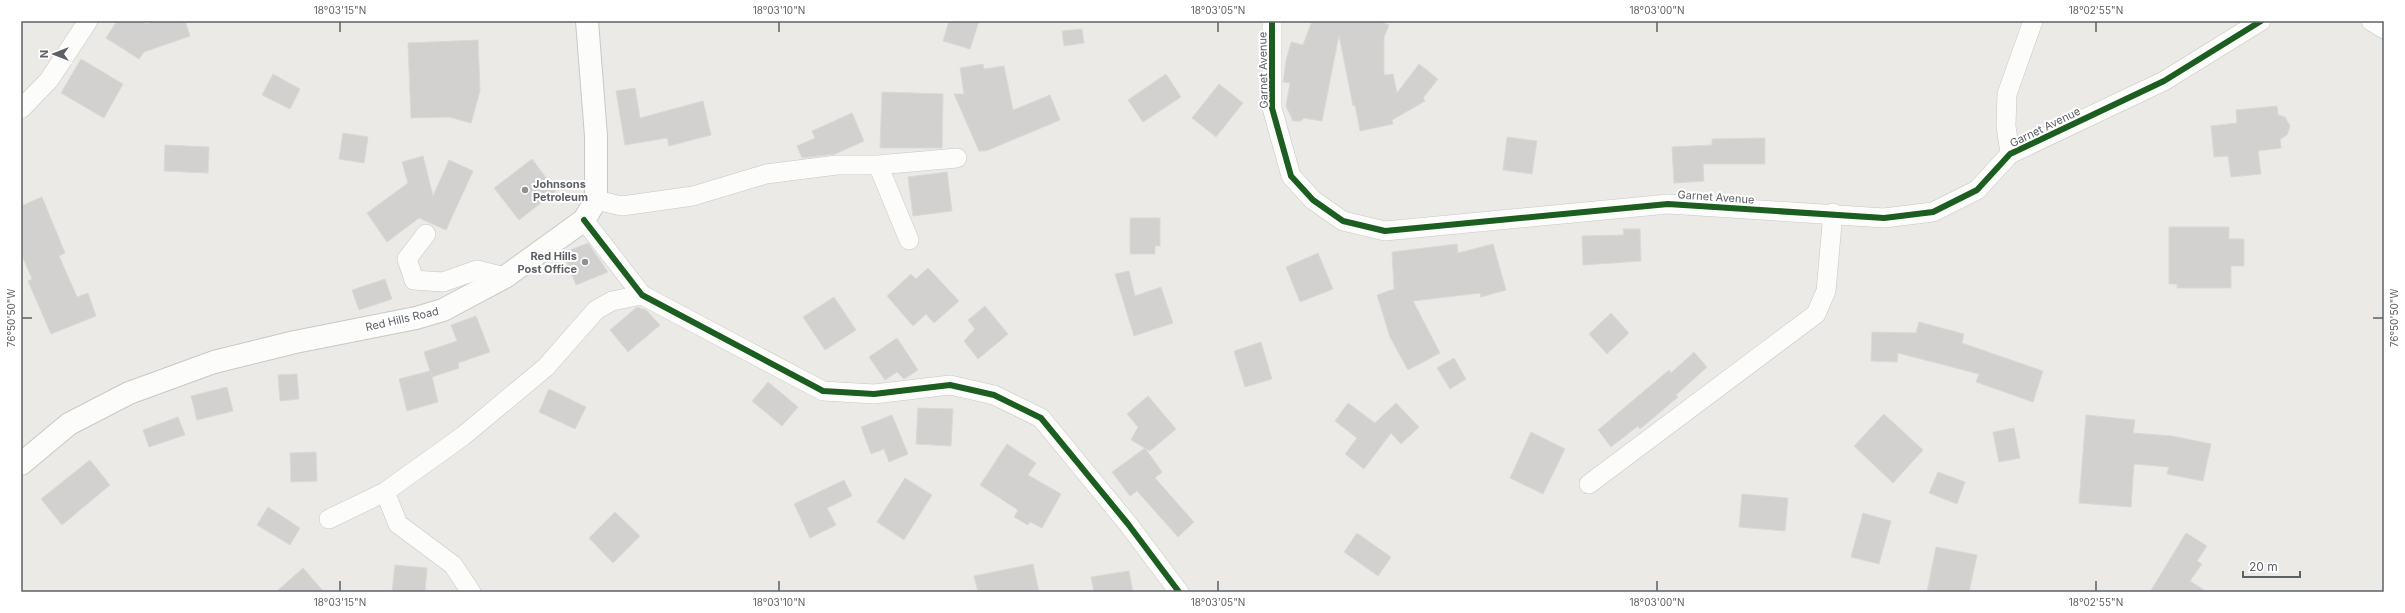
<svg xmlns="http://www.w3.org/2000/svg" width="2405" height="613" font-family="Inter,sans-serif">
<style>
.building{fill:#d2d1d0;stroke:#dad9d6}
.lines{fill:none;stroke-linecap:round;stroke-linejoin:round}
.minor-casing{stroke:#c6c6c6;stroke-width:20}
.secondary-casing{stroke:#c8c8c8;stroke-width:24}
.minor{stroke:#fcfcfb;stroke-width:19}
.secondary{stroke:#fcfcfb;stroke-width:22}
.cycleway-casing{stroke:#fff;stroke-width:8}
.cycleway{stroke:#1b5e20;stroke-width:6}
.ticks{fill:none;stroke:#5d6064;stroke-width:1.5}
.poi-dot{fill:#8f9092;stroke:#fff;stroke-width:1.5}
.labels{text-anchor:middle;dominant-baseline:central;stroke-width:4;stroke-linejoin:round;paint-order:stroke}
.street-label{font-size:11px;fill:#5d6064;stroke:#fff}
.poi-label{font-size:11px;font-weight:bold;fill:#5d6064;stroke:#fff;text-anchor:start}
.neatline{fill:none;stroke:#5d6064;stroke-width:1.5}
.ticks-label{font-size:10px;text-anchor:middle;fill:#5d6064}
</style>
<rect width="100%" height="100%" fill="#ebeae7"/>
<!-- building -->
<path class="building" d="M 117,21 L 142,21 L 146,24 L 155,21 L 185,21 L 190,36 L 144,52 L 139,59 L 106,38 Z
M 949,21 L 979,21 L 970,49 L 943,41 Z
M 1312,21 L 1378,21 L 1389,25 L 1384,37 L 1384,75 L 1393,74 L 1397,93 L 1419,64 L 1438,79 L 1423,98 L 1425,101 L 1392,120 L 1393,124 L 1360,131 L 1355,105 L 1353,106 L 1339,35 L 1322,121 L 1304,118 L 1301,121 L 1293,121 L 1286,106 L 1290,83 L 1283,82 L 1286,61 L 1291,42 L 1303,45 Z
M 1082,29 L 1084,43 L 1064,46 L 1062,31 Z
M 478,40 L 480,91 L 471,123 L 449,117 L 411,118 L 408,43 Z
M 81,59 L 123,84 L 104,118 L 61,93 Z
M 983,64 L 984,69 L 1004,66 L 1013,110 L 1050,95 L 1060,120 L 986,151 L 979,151 L 954,94 L 964,94 L 960,68 Z
M 273,74 L 300,89 L 290,109 L 262,95 Z
M 1166,74 L 1181,97 L 1143,122 L 1128,100 Z
M 1219,84 L 1243,103 L 1216,137 L 1192,118 Z
M 635,88 L 640,118 L 703,101 L 711,135 L 669,146 L 667,138 L 625,145 L 616,91 Z
M 882,92 L 943,94 L 942,148 L 880,148 Z
M 2277,106 L 2278,115 L 2285,117 L 2290,126 L 2287,135 L 2280,139 L 2281,148 L 2258,151 L 2261,174 L 2231,177 L 2228,156 L 2214,157 L 2211,126 L 2237,123 L 2236,110 Z
M 852,113 L 864,141 L 835,154 L 802,158 L 797,146 L 815,138 L 812,131 Z
M 343,133 L 368,137 L 364,163 L 339,159 Z
M 1507,137 L 1537,141 L 1532,174 L 1503,170 Z
M 1765,138 L 1765,164 L 1703,164 L 1704,181 L 1674,183 L 1672,147 L 1712,145 L 1712,139 Z
M 165,145 L 209,147 L 208,173 L 164,171 Z
M 423,156 L 433,196 L 449,160 L 473,171 L 446,230 L 419,218 L 387,242 L 367,213 L 408,183 L 402,162 Z
M 532,159 L 556,191 L 519,220 L 494,188 Z
M 947,172 L 952,211 L 913,216 L 908,177 Z
M 42,197 L 65,253 L 59,256 L 77,297 L 88,293 L 96,316 L 51,334 L 28,281 L 32,279 L 21,253 L 21,206 Z
M 1130,218 L 1160,218 L 1160,246 L 1155,246 L 1155,254 L 1130,254 Z
M 2169,227 L 2229,227 L 2229,239 L 2244,239 L 2244,266 L 2231,266 L 2231,288 L 2177,288 L 2177,284 L 2169,284 Z
M 1623,229 L 1640,229 L 1641,261 L 1583,265 L 1582,236 L 1624,235 Z
M 588,243 L 608,272 L 576,285 L 563,253 Z
M 1457,244 L 1458,253 L 1493,244 L 1506,290 L 1481,297 L 1480,293 L 1413,301 L 1440,353 L 1408,370 L 1390,337 L 1377,295 L 1394,289 L 1392,252 Z
M 1318,253 L 1333,289 L 1300,302 L 1286,267 Z
M 928,268 L 959,301 L 934,323 L 926,314 L 913,326 L 887,296 L 911,274 L 916,279 Z
M 1129,271 L 1135,296 L 1161,287 L 1173,323 L 1134,336 L 1115,274 Z
M 385,279 L 392,299 L 359,310 L 352,290 Z
M 834,297 L 856,330 L 825,350 L 803,317 Z
M 985,306 L 1008,334 L 978,359 L 964,341 L 975,329 L 968,320 Z
M 637,307 L 646,310 L 660,325 L 628,352 L 610,330 Z
M 1611,313 L 1629,333 L 1607,354 L 1589,334 Z
M 476,316 L 490,352 L 458,363 L 459,368 L 432,377 L 431,373 L 438,402 L 407,411 L 399,379 L 430,371 L 424,352 L 457,341 L 451,325 Z
M 1919,322 L 1964,334 L 1962,343 L 2043,371 L 2033,402 L 1976,382 L 1979,374 L 1898,353 L 1897,362 L 1871,361 L 1872,332 L 1916,333 Z
M 897,338 L 918,370 L 904,379 L 897,372 L 885,380 L 869,357 Z
M 1261,342 L 1272,379 L 1245,387 L 1234,351 Z
M 1694,352 L 1707,367 L 1676,395 L 1678,397 L 1640,429 L 1638,426 L 1611,447 L 1598,430 L 1669,370 L 1671,373 Z
M 1454,358 L 1466,379 L 1450,389 L 1437,368 Z
M 297,374 L 299,399 L 280,401 L 278,375 Z
M 768,382 L 798,407 L 782,426 L 752,401 Z
M 227,387 L 233,411 L 197,420 L 191,396 Z
M 549,389 L 586,407 L 575,429 L 539,412 Z
M 1148,396 L 1176,429 L 1150,451 L 1131,440 L 1138,427 L 1127,414 Z
M 1348,403 L 1375,423 L 1396,403 L 1419,427 L 1401,444 L 1391,433 L 1364,469 L 1345,454 L 1357,438 L 1335,421 Z
M 918,408 L 953,409 L 951,446 L 916,444 Z
M 1884,414 L 1923,450 L 1893,483 L 1854,446 Z
M 892,415 L 908,454 L 889,462 L 884,449 L 871,454 L 861,427 Z
M 2086,415 L 2135,420 L 2133,433 L 2172,436 L 2211,444 L 2203,481 L 2167,474 L 2169,467 L 2134,464 L 2131,507 L 2079,503 Z
M 178,417 L 185,435 L 149,447 L 143,430 Z
M 2014,428 L 2020,458 L 1999,462 L 1993,432 Z
M 1531,432 L 1565,449 L 1543,494 L 1510,478 Z
M 1007,444 L 1036,463 L 1028,475 L 1061,494 L 1042,528 L 1030,522 L 1028,525 L 1014,517 L 1018,510 L 980,485 Z
M 1145,448 L 1162,472 L 1155,478 L 1194,522 L 1178,537 L 1137,491 L 1130,496 L 1112,472 Z
M 316,452 L 317,481 L 291,482 L 290,453 Z
M 90,460 L 110,485 L 62,525 L 41,499 Z
M 1938,472 L 1965,482 L 1957,504 L 1929,493 Z
M 905,478 L 932,495 L 904,540 L 877,522 Z
M 844,480 L 852,496 L 827,508 L 836,525 L 810,538 L 794,504 Z
M 1742,494 L 1788,498 L 1785,531 L 1739,527 Z
M 268,507 L 300,528 L 290,545 L 257,525 Z
M 615,512 L 640,536 L 613,563 L 589,538 Z
M 1863,513 L 1891,521 L 1879,564 L 1851,557 Z
M 1357,533 L 1391,557 L 1378,576 L 1344,552 Z
M 2186,533 L 2207,546 L 2197,561 L 2202,564 L 2190,581 L 2207,592 L 2150,592 Z
M 1936,547 L 1977,555 L 1969,592 L 1927,592 Z
M 1033,564 L 1039,592 L 978,592 L 974,576 Z
M 395,565 L 427,568 L 425,592 L 392,592 Z
M 303,568 L 324,592 L 276,592 Z
M 1129,571 L 1133,592 L 1094,592 L 1091,577 Z"/>
<g class="lines">
<defs>
<path id="minor" d="M 1272,21 L 1272,108 L 1291,176 L 1313,200 L 1343,221 L 1385,231 L 1668,204 L 1884,218 L 1933,212 L 1977,190 L 2010,154 L 2164,81 L 2261,21
M 2371,21 L 2384,29
M 21,109 L 49,80 L 88,21
M 2010,154 L 2006,126 L 2007,94 L 2033,21
M 878,165 L 909,240
M 596,200 L 622,206 L 693,196 L 766,174 L 837,165 L 878,165 L 957,158
M 584,220 L 642,295 L 823,391 L 874,394 L 950,385 L 994,395 L 1041,418 L 1128,524 L 1179,592
M 426,234 L 407,259 L 414,280 L 443,282 L 477,270 L 505,277
M 1589,484 L 1816,314 L 1826,291 L 1833,213
M 385,492 L 398,524 L 453,565 L 471,592
M 329,519 L 385,492 L 463,436 L 546,367 L 596,310 L 612,301 L 642,295"/>
<path id="secondary" d="M 21,464 L 69,424 L 129,393 L 214,362 L 295,342 L 416,318 L 443,310 L 505,277 L 584,220 L 596,200 L 596,136 L 587,21"/>
</defs>
<!-- minor casing -->
<use href="#minor" class="minor-casing"/>
<!-- secondary casing -->
<use href="#secondary" class="secondary-casing"/>
<!-- minor -->
<use href="#minor" class="minor"/>
<!-- secondary -->
<use href="#secondary" class="secondary"/>
<defs>
<path id="cycleway" d="M 1272,21 L 1272,108 L 1291,176 L 1313,200 L 1343,221 L 1385,231 L 1668,204 L 1884,218 L 1933,212 L 1977,190 L 2010,154 L 2164,81 L 2261,21
M 584,220 L 642,295 L 823,391 L 874,394 L 950,385 L 994,395 L 1041,418 L 1128,524 L 1179,592"/>
</defs>
<!-- cycleway casing -->
<use href="#cycleway" class="cycleway-casing"/>
<!-- cycleway -->
<use href="#cycleway" class="cycleway"/>
</g>
<!-- ticks -->
<path class="ticks" d="M 340,22 L 340,32M 779,22 L 779,32M 1218,22 L 1218,32M 1657,22 L 1657,32M 2096,22 L 2096,32M 22,318 L 32,318M 2373,318 L 2383,318M 340,581 L 340,591M 779,581 L 779,591M 1218,581 L 1218,591M 1657,581 L 1657,591M 2096,581 L 2096,591"/>
<!-- markers -->
<g class="poi-dot">
<circle cx="525" cy="190" r="4"/>
<circle cx="585" cy="262" r="4"/>
</g>
<g class="labels">
<!-- street labels -->
<g class="street-label">
<text transform="translate(1263 70) rotate(-91)">Garnet Avenue</text>
<text transform="translate(2045 127) rotate(-26)">Garnet Avenue</text>
<text transform="translate(1716 197) rotate(4)">Garnet Avenue</text>
<text transform="translate(402 319) rotate(-13)">Red Hills Road</text>
</g>
<!-- poi labels -->
<g class="poi-label">
<text x="533" y="184">Johnsons<tspan x="533" dy="13">Petroleum</tspan></text>
<text x="577" y="256" text-anchor="end">Red Hills<tspan x="577" dy="13">Post Office</tspan></text>
</g>
</g>
<!-- border -->
<rect width="2405" height="613" fill="none" stroke="#ffffff" stroke-width="44"/>
<!-- north arrow -->
<g transform="translate(54 54) rotate(270)" stroke="#ffffff" stroke-width="3" paint-order="stroke">
<path d="M0-3L7 15L0 10L-7 15Z" fill="#5d6064"/>
<text y="-6" font-size="11" font-weight="bold" text-anchor="middle" fill="#5d6064">N</text>
</g>
<!-- scale -->
<path d="M2243 571v6h57v-6" fill="none" stroke="#5d6064" stroke-width="2"/>
<text x="2249" y="571" font-size="12" fill="#5d6064" stroke="#ffffff" stroke-width="3" paint-order="stroke">20 m</text>
<rect x="22" y="22" width="2361" height="569" class="neatline"/>
<g class="ticks-label">
<text x="340" y="14">18°03'15"N</text>
<text x="779" y="14">18°03'10"N</text>
<text x="1218" y="14">18°03'05"N</text>
<text x="1657" y="14">18°03'00"N</text>
<text x="2096" y="14">18°02'55"N</text>
<text transform="translate(2394 318) rotate(-90)" y="4">76°50'50"W</text>
<text transform="translate(11 318) rotate(-90)" y="4">76°50'50"W</text>
<text x="340" y="606">18°03'15"N</text>
<text x="779" y="606">18°03'10"N</text>
<text x="1218" y="606">18°03'05"N</text>
<text x="1657" y="606">18°03'00"N</text>
<text x="2096" y="606">18°02'55"N</text>
</g>
</svg>
